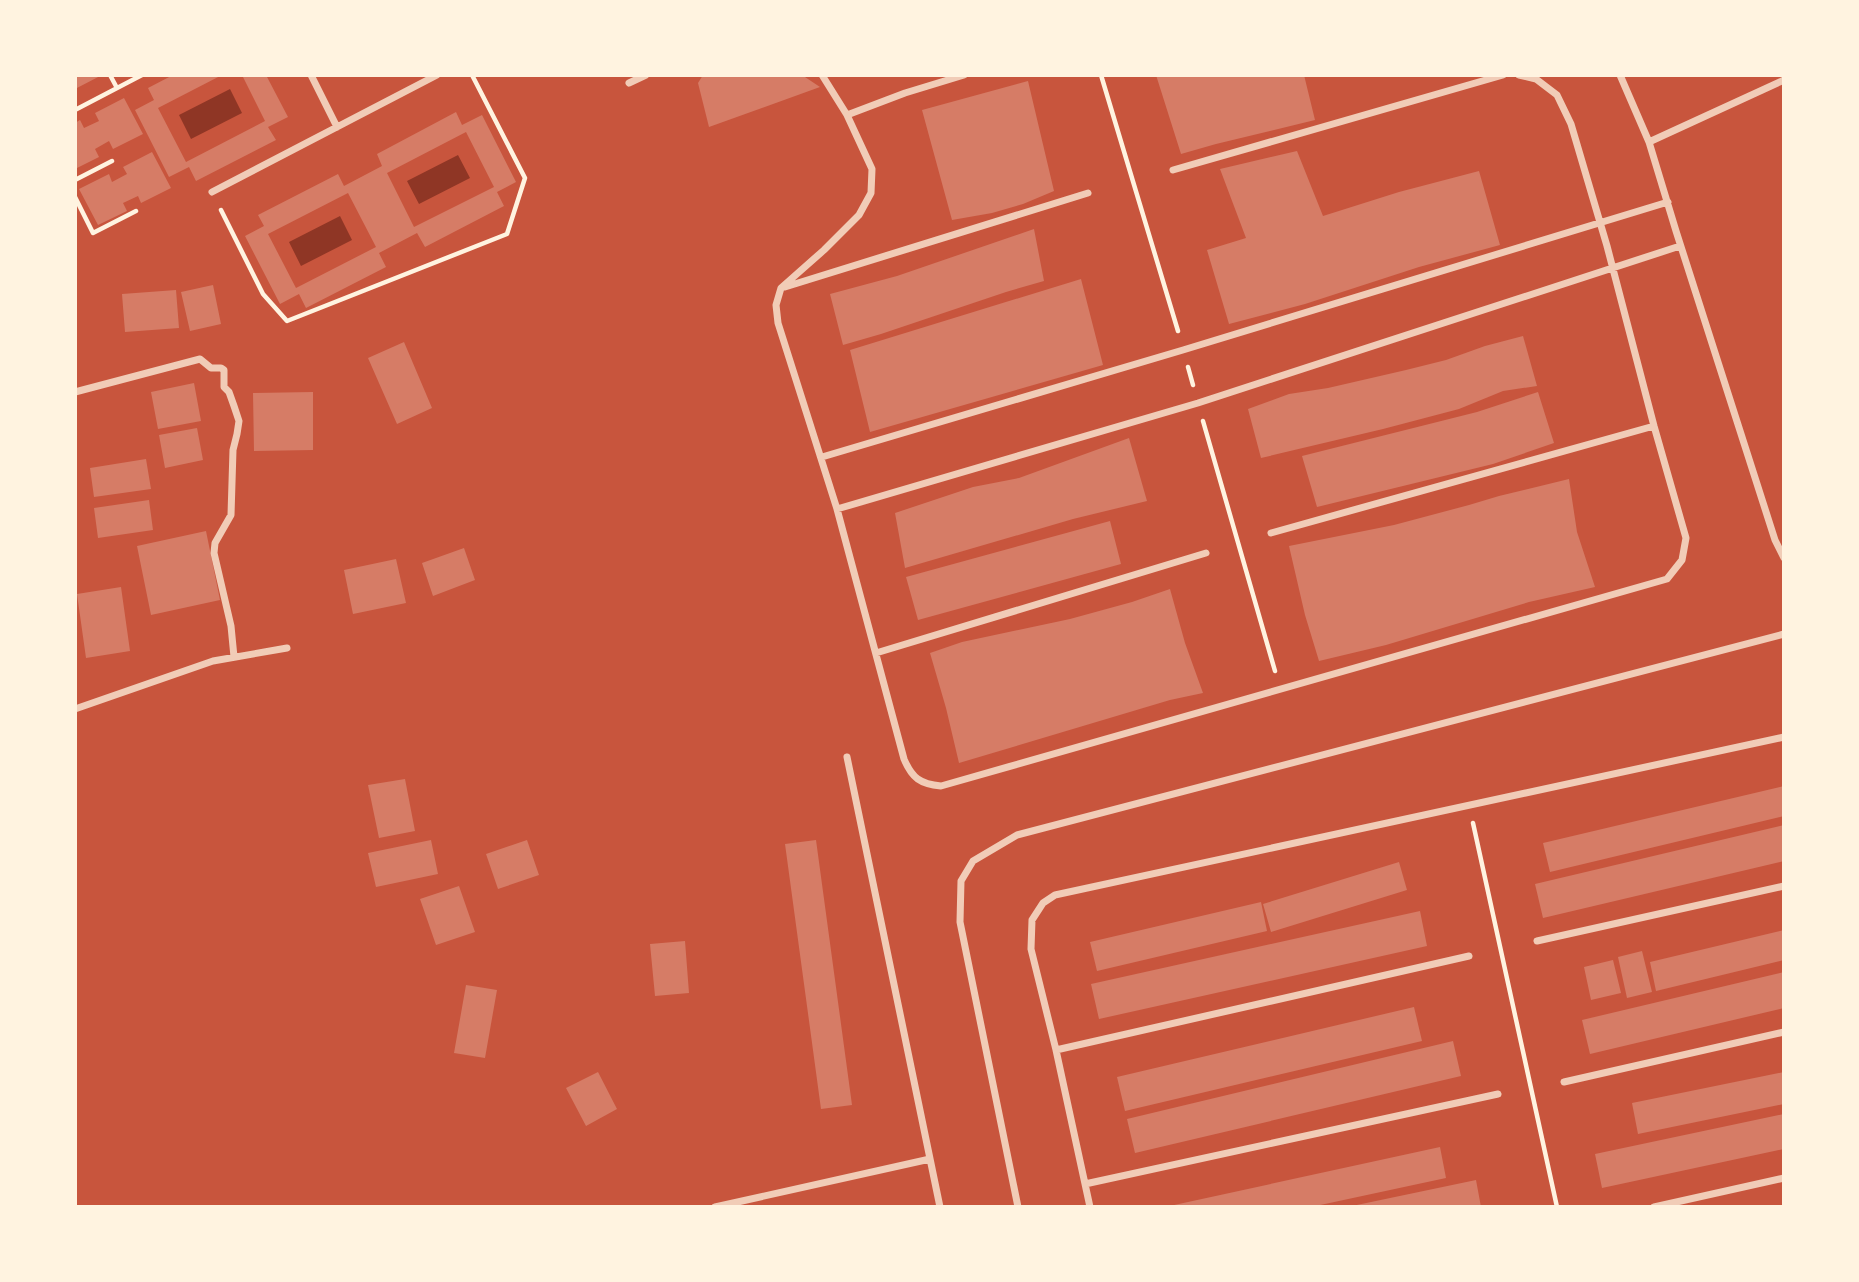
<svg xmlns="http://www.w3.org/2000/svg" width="1859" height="1282" font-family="'PT Sans',sans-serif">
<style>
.water{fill:#8f3625}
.building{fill:#d67c66;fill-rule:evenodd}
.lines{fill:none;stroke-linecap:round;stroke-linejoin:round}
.path{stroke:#fff3e0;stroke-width:4.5}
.minor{stroke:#f1ccb7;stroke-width:7}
</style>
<rect width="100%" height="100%" fill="#c8553d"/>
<!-- water -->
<path class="water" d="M 230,89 L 242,113 L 191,139 L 179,115 Z
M 458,155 L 470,178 L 419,204 L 407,181 Z
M 340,216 L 352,240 L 301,266 L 289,242 Z"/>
<!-- building -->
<path class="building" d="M 75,75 L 102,75 L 75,89 Z
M 173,75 L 222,75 L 158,108 L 186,162 L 265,121 L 242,75 L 266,75 L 288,117 L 268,127 L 276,140 L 196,181 L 189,167 L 169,177 L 135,110 L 154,100 L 148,88 Z
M 703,75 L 802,75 L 820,87 L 709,127 L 698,83 Z
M 1156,75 L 1304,75 L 1315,120 L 1216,144 L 1181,154 Z
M 1028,81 L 1054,191 L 1023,204 L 992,213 L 952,220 L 922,110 Z
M 124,98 L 143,134 L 113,149 L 109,141 L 95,149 L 99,157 L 75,169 L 75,123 L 80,120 L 84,128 L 99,121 L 95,113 Z
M 456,112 L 462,125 L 482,115 L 516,182 L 497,192 L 504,206 L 425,247 L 417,233 L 379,253 L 386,267 L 306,308 L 299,294 L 280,304 L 245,236 L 264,226 L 258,215 L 338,174 L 344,186 L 382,166 L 377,154 ZM 466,132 L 494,187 L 414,227 L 387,173 ZM 348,193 L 376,247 L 296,288 L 268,234 Z
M 1297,151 L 1323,216 L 1399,192 L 1479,171 L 1500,245 L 1419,267 L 1305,304 L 1229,324 L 1207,250 L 1246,238 L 1220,169 Z
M 152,152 L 171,188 L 141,203 L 138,196 L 123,203 L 127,211 L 98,225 L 79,189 L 109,174 L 112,182 L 127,174 L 123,167 Z
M 1034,229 L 1044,281 L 1006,292 L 881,334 L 843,345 L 830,294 L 897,276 Z
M 1081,279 L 1103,365 L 870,432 L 850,350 Z
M 213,285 L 221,324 L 190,331 L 181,292 Z
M 176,290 L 179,328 L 125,332 L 122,294 Z
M 1523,336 L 1537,386 L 1503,391 L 1459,409 L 1383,429 L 1261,458 L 1248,409 L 1289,394 L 1328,388 L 1406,370 L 1446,360 L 1485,346 Z
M 404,342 L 432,408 L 397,424 L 368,358 Z
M 194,383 L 201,421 L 158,429 L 151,392 Z
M 313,392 L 313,450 L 254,451 L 253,393 Z
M 1538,392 L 1554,443 L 1493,464 L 1317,507 L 1302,456 L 1477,412 Z
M 197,428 L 203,460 L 165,468 L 159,435 Z
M 1129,438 L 1147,501 L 1073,519 L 905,568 L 895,513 L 973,487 L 1019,478 Z
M 146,459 L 151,489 L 94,497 L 90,468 Z
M 1569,479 L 1577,532 L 1595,587 L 1529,602 L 1386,645 L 1319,661 L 1305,615 L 1289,546 L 1394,525 L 1469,505 L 1499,496 Z
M 149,500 L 153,530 L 98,538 L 94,508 Z
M 1110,521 L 1121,564 L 918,620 L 906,577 Z
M 206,531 L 220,600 L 151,615 L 137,546 Z
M 464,548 L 475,580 L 433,596 L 422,563 Z
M 396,559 L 406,603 L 353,614 L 344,570 Z
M 121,587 L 130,651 L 86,658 L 77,594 Z
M 1170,589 L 1185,643 L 1203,693 L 1170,700 L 959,763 L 946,708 L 930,653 L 962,642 L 1070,619 L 1132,602 Z
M 405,779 L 415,831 L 379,838 L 368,785 Z
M 1784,786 L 1784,816 L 1550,872 L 1543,843 Z
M 1784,825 L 1784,861 L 1543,918 L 1535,884 Z
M 431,840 L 438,874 L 376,887 L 368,853 Z
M 527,840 L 539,875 L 498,889 L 486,854 Z
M 816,840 L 852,1105 L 821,1109 L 785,844 Z
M 1399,862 L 1407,890 L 1271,932 L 1263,904 Z
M 459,886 L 475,932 L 436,945 L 420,899 Z
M 1261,902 L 1267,931 L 1097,971 L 1090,942 Z
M 1420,911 L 1427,946 L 1099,1019 L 1091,984 Z
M 1784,930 L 1784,960 L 1656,991 L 1650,962 Z
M 685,941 L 689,993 L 655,996 L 650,944 Z
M 1642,951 L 1652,992 L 1627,998 L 1618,957 Z
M 1613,960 L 1621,993 L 1591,1000 L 1584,967 Z
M 1784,972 L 1784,1008 L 1590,1054 L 1582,1020 Z
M 466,985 L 497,990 L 485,1058 L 454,1053 Z
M 1414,1007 L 1422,1041 L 1125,1111 L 1117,1077 Z
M 1453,1041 L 1461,1076 L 1135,1153 L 1127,1119 Z
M 598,1072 L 617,1109 L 586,1126 L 566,1088 Z
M 1784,1072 L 1784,1104 L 1638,1134 L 1632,1103 Z
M 1784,1114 L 1784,1149 L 1602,1188 L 1595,1154 Z
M 1440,1147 L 1446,1178 L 1418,1184 L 1311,1207 L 1165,1207 Z
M 1476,1180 L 1481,1207 L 1352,1207 L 1352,1206 Z"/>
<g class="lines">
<!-- path -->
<path class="path" d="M 110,75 L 117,88
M 1101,75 L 1178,331
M 75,110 L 142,75
M 75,180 L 112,161
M 75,197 L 93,233 L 136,211
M 221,210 L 263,294 L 287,321 L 507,234 L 525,178 L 472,75
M 1188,367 L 1193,385
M 1203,421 L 1275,671
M 1473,823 L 1557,1207"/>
<!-- minor -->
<path class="minor" d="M 311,75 L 337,127
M 822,75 L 847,115 L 872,169 L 871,193 L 859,215 L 824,250 L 781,288 L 776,305 L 778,323 L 837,509 L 904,759 C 912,778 920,784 941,786 L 1667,579 L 1682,560 L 1686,538 L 1654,426 L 1607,246 L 1571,124 L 1557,95 L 1536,79 L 1519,75
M 1620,75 L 1649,142 L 1676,231 L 1775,540 L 1784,558
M 629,83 L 646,75
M 847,115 L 905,93 L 964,75
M 1649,142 L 1784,80
M 1173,170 L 1503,75
M 212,192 L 437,75
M 785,287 L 1088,193
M 75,392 L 200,359 L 211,368 L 221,368 L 224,370 L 224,387 L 229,392 L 234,406 L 239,421 L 237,434 L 233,450 L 231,515 L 215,543 L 214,553 L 231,626 L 234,657
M 822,457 L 1183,350 L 1668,202
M 837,509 L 1198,403 L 1680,246
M 1271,533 L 1654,426
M 876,653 L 1206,553
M 75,709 L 213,661 L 287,648
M 847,757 L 940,1207
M 1537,941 L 1784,886
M 1056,1050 L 1469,956
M 1564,1082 L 1784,1032
M 1085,1184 L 1498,1094
M 715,1207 L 930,1159
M 1018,1207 L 960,922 L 961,881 L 973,861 L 1017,835 L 1784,634
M 1090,1207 L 1056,1050 L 1031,949 L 1032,920 L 1043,903 L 1055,895 L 1784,737
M 1654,1207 L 1784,1178"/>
</g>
<!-- border -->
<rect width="1859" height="1282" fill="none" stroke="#fff3e0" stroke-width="154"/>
</svg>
